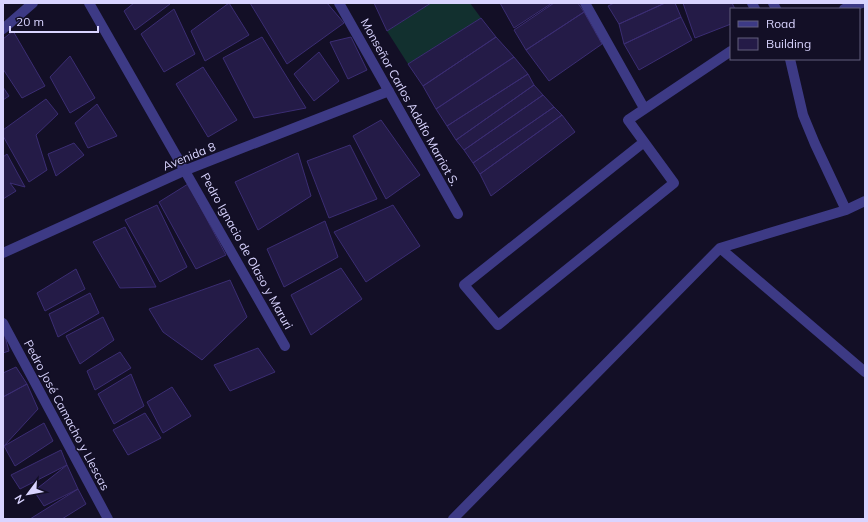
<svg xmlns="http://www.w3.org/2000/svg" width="868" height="522" font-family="Mulish,sans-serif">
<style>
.grass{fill:#12302f}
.building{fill:#241b47;stroke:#3b2d73}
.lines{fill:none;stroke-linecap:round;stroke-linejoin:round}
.minor{stroke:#3d3a85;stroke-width:10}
.labels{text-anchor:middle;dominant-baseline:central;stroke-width:3;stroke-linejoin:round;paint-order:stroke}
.street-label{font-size:12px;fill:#d9d4ff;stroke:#130f26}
</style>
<rect width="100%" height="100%" fill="#130f26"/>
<!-- grass -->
<path class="grass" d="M 431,3 L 470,3 L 481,18 L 408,64 L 387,31 Z"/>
<!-- building -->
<path class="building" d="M 134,3 L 169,3 L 170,4 L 135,30 L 124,11 Z
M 229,3 L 249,35 L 205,61 L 191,31 Z
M 250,3 L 327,3 L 344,23 L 287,64 Z
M 374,3 L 431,3 L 387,31 Z
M 500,3 L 552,3 L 514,28 Z
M 554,3 L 578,3 L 584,12 L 526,50 L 514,30 Z
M 614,3 L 665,3 L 619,24 L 608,6 Z
M 665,3 L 675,3 L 681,17 L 624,44 L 619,24 Z
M 683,3 L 732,3 L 735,9 L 731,9 L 731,24 L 695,38 Z
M 174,9 L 195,54 L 164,72 L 141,34 Z
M 584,12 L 602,44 L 549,81 L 526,50 Z
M 681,17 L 692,40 L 639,70 L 624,44 Z
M 481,18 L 496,37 L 423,86 L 408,64 Z
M 13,31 L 45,86 L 22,98 L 3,69 L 3,39 Z
M 262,37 L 306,108 L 254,118 L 223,58 Z
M 351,37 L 367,70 L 348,79 L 330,42 Z
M 496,37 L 514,57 L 436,109 L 423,86 Z
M 319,52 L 339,81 L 314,101 L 294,74 Z
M 70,56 L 95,98 L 70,113 L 50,77 Z
M 514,57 L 528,74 L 447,126 L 436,109 Z
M 203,67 L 237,120 L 208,137 L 176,84 Z
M 528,74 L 534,85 L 456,140 L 447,126 Z
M 534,85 L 543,95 L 464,150 L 456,140 Z
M 3,87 L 9,96 L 3,100 Z
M 543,95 L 554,107 L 473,163 L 464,150 Z
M 46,99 L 58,114 L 36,135 L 47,170 L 29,182 L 3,136 L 3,130 Z
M 97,104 L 117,136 L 88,148 L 75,123 Z
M 554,107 L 562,115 L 480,174 L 473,163 Z
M 562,115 L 575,132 L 491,196 L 480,174 Z
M 381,120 L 420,175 L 386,199 L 353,136 Z
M 74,143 L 84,155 L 56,176 L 48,154 Z
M 350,145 L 377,199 L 329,218 L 307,161 Z
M 298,153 L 311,196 L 258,230 L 235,182 Z
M 7,154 L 25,187 L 10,183 L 16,191 L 3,199 L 3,157 Z
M 188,184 L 226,255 L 196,269 L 159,202 Z
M 157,205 L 187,267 L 160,282 L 125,220 Z
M 393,205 L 420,246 L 366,282 L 334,232 Z
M 325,221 L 338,257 L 284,287 L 267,249 Z
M 125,227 L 156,287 L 120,288 L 93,242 Z
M 341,268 L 362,299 L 311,335 L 291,295 Z
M 76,269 L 85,289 L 45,311 L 37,293 Z
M 230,280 L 247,317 L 202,360 L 163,332 L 149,309 Z
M 90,293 L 99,313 L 58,337 L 49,314 Z
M 103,317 L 114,340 L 80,364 L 66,336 Z
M 3,329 L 9,351 L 3,353 Z
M 258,348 L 275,372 L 230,391 L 214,365 Z
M 120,352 L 131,368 L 95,390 L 87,371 Z
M 16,367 L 27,384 L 3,397 L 3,373 Z
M 131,374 L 144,406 L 114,424 L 98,394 Z
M 27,384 L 38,409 L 4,446 L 3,443 L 3,397 Z
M 172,387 L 191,416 L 163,433 L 147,402 Z
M 145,413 L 161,438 L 128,455 L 113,430 Z
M 44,423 L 53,441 L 15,466 L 4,446 Z
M 61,450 L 67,465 L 20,489 L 11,475 Z
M 67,465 L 78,489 L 44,506 L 34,491 Z
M 78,489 L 86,504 L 62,519 L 30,519 Z"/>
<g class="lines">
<!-- minor -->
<path class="minor" d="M 89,3 L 285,346
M 339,3 L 458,214
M 585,3 L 644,108
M 752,3 L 755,9
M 773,3 L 776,9
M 844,9 L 862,3
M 3,29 L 33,3
M 790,59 L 803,115 L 815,144 L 846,210
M 644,142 L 464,285 L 498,325 L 674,183 L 628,120 L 731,51
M 720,248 L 865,372
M 3,253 L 186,170 L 389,91
M 3,323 L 108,519
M 453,519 L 720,248 L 846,210 L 865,201"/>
</g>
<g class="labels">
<!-- street labels -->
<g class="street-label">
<text transform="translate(410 102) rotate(61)">Monseñor Carlos Adolfo Marriot S.</text>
<text transform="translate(189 156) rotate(-22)">Avenida 8</text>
<text transform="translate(247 251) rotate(61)">Pedro Ignacio de Olaso y Maruri</text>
<text transform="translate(67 415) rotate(62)">Pedro José Camacho y Llescas</text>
</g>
</g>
<!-- border -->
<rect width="868" height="522" fill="none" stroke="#d9d4ff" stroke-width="8"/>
<!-- legend -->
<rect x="730" y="8" width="130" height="52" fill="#130f26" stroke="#625e7d"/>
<rect x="738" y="21" width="20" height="6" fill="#3d3a85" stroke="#625e7d"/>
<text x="766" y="28" font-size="12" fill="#d9d4ff">Road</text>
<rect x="738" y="38" width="20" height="12" fill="#241b47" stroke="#625e7d"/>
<text x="766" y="48" font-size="12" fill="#d9d4ff">Building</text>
<!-- north arrow -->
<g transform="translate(28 494) rotate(238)" stroke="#130f26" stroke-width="3" paint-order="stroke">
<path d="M0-3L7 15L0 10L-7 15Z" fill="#d9d4ff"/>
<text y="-6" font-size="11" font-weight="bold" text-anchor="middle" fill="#d9d4ff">N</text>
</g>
<!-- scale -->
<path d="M10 26v6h88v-6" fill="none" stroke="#d9d4ff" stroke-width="2"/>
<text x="16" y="26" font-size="12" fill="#d9d4ff" stroke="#130f26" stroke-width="3" paint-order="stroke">20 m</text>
</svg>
